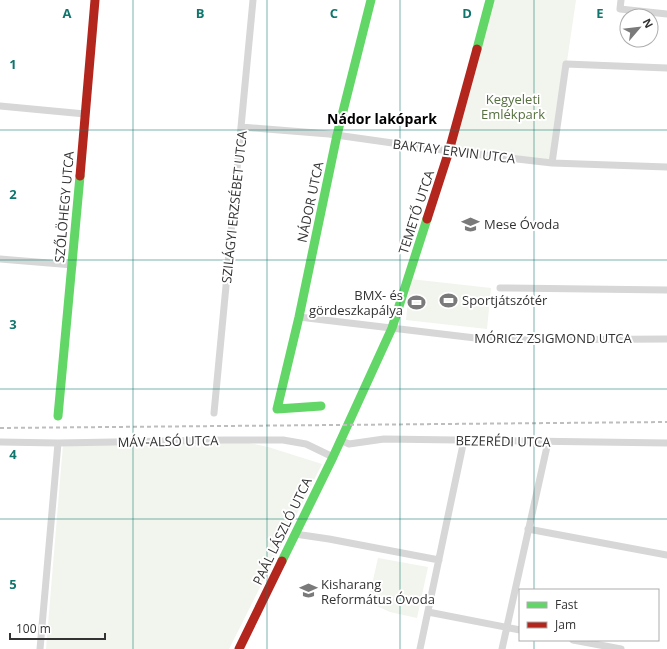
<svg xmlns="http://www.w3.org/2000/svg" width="667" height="649" font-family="'Open Sans',sans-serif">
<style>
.green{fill:#f1f5ed}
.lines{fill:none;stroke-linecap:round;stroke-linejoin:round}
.street{stroke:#d7d7d7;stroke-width:7}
.fast{stroke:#63d668;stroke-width:9}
.jam{stroke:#b3261e;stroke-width:9}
.rail{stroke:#bebebe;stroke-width:2;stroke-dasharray:4 3;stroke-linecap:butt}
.grid{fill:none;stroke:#0f766e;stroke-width:1;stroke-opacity:0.55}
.labels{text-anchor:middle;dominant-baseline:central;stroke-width:4;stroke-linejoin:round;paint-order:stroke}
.park-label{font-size:13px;fill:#56703f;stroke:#fff}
.street-label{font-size:13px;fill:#333;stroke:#fff}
.poi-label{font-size:13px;fill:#333;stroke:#fff;text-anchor:start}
.neighbourhood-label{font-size:14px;font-weight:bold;fill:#000;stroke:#fff}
.grid-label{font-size:13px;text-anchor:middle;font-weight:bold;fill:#0f766e;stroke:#fff;stroke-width:4;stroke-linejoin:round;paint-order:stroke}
</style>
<rect width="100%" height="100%" fill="#fff"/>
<!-- green -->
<path class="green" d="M 494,0 L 576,0 L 552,163 L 449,151 Z
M 410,279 L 491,288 L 487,329 L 406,320 Z
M 225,438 L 268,447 L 322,464 L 229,649 L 46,649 L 63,445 Z
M 378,558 L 428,567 L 417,618 L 390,612 L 368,602 Z"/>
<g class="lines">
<!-- street -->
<path class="street" d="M 621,0 L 620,9 L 667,14
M 0,106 L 85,114
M 241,127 L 329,134 L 449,151 L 552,163 L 667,167
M 552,163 L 566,64 L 667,68
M 0,259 L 73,265
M 500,288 L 667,290
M 299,317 L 492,340 L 667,339
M 214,413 L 253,0
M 340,440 L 349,444 L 384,439 L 667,443
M 0,442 L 58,443 L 225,440 L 283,440 L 306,444 L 333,457
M 528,529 L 667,555
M 295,534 L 329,539 L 439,560
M 428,612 L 520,630
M 573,640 L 621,649
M 40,649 L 58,443
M 420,649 L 464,440
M 502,649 L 548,442"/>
<!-- fast -->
<path class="fast" d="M 477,49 L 490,0
M 321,406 L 277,409 L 299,317 L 337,135 L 371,0
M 58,416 L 80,176
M 282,561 L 333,457 L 392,328 L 427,219"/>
<!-- jam -->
<path class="jam" d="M 80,176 L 95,0
M 427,219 L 449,151 L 477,49
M 239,649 L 282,561"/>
<!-- rail -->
<path class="rail" d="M 0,428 L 667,422"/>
</g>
<!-- grid -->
<path class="grid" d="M 133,0 L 133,649M 267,0 L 267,649M 400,0 L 400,649M 534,0 L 534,590M 0,130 L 667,130M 0,260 L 667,260M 0,389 L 667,389M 0,519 L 667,519M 534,640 L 534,649"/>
<!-- icons -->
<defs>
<symbol id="school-bare" viewBox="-9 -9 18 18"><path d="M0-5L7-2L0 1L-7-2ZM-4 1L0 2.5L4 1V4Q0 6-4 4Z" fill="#7a7a7a" stroke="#fff" stroke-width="2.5" paint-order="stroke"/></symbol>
<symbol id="stadium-bare" viewBox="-9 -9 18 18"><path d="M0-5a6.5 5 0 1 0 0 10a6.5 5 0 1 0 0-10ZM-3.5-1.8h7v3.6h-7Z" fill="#7a7a7a" stroke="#fff" stroke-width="2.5" paint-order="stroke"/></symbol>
</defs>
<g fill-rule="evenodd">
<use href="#school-bare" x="458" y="212" width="25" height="25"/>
<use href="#stadium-bare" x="436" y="288" width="25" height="25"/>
<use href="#stadium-bare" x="404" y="290" width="25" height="25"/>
<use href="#school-bare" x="296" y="578" width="25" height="25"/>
</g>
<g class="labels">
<!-- park labels -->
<g class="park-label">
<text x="513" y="99">Kegyeleti<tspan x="513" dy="15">Emlékpark</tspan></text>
</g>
<!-- street labels -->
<g class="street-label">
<text transform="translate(454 151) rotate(7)">BAKTAY ERVIN UTCA</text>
<text transform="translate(310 202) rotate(-78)">NÁDOR UTCA</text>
<text transform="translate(64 207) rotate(-85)">SZŐLÖHEGY UTCA</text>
<text transform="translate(234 207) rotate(-84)">SZILÁGYI ERZSÉBET UTCA</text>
<text transform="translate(416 212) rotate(-72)">TEMETŐ UTCA</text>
<text x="553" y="338">MÓRICZ ZSIGMOND UTCA</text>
<text transform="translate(168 441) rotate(-1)">MÁV-ALSÓ UTCA</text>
<text transform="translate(503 441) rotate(1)">BEZERÉDI UTCA</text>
<text transform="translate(282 531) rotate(-64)">PAÁL LÁSZLÓ UTCA</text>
</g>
<!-- poi labels -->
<g class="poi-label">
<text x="484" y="224">Mese Óvoda</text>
<text x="403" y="295" text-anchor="end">BMX- és<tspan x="403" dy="15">gördeszkapálya</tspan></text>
<text x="462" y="300">Sportjátszótér</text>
<text x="321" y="584">Kisharang<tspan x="321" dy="15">Református Óvoda</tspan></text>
</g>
<!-- neighbourhood labels -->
<g class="neighbourhood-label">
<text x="382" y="118">Nádor lakópark</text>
</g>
</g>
<g class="grid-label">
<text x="67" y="18">A</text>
<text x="200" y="18">B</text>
<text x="334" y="18">C</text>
<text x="467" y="18">D</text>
<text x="600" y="18">E</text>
<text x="13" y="69">1</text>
<text x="13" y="199">2</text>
<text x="13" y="329">3</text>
<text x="13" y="459">4</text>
<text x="13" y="589">5</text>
</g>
<!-- legend -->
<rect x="519" y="589" width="140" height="52" fill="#ffffff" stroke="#adadad"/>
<rect x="527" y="602" width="20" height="6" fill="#63d668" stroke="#adadad"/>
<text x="555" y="609" font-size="12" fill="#333333">Fast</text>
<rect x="527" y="622" width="20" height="6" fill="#b3261e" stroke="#adadad"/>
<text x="555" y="629" font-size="12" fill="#333333">Jam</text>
<!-- north arrow -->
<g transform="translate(639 28) rotate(62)"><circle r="19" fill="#ffffff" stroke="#adadad"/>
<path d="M0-3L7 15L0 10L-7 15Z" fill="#7a7a7a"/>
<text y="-6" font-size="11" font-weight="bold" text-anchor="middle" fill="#333333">N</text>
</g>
<!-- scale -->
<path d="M10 633v6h95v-6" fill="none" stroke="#333333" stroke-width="2"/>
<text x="16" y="633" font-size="12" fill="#333333" stroke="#ffffff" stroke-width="3" paint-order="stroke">100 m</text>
</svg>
